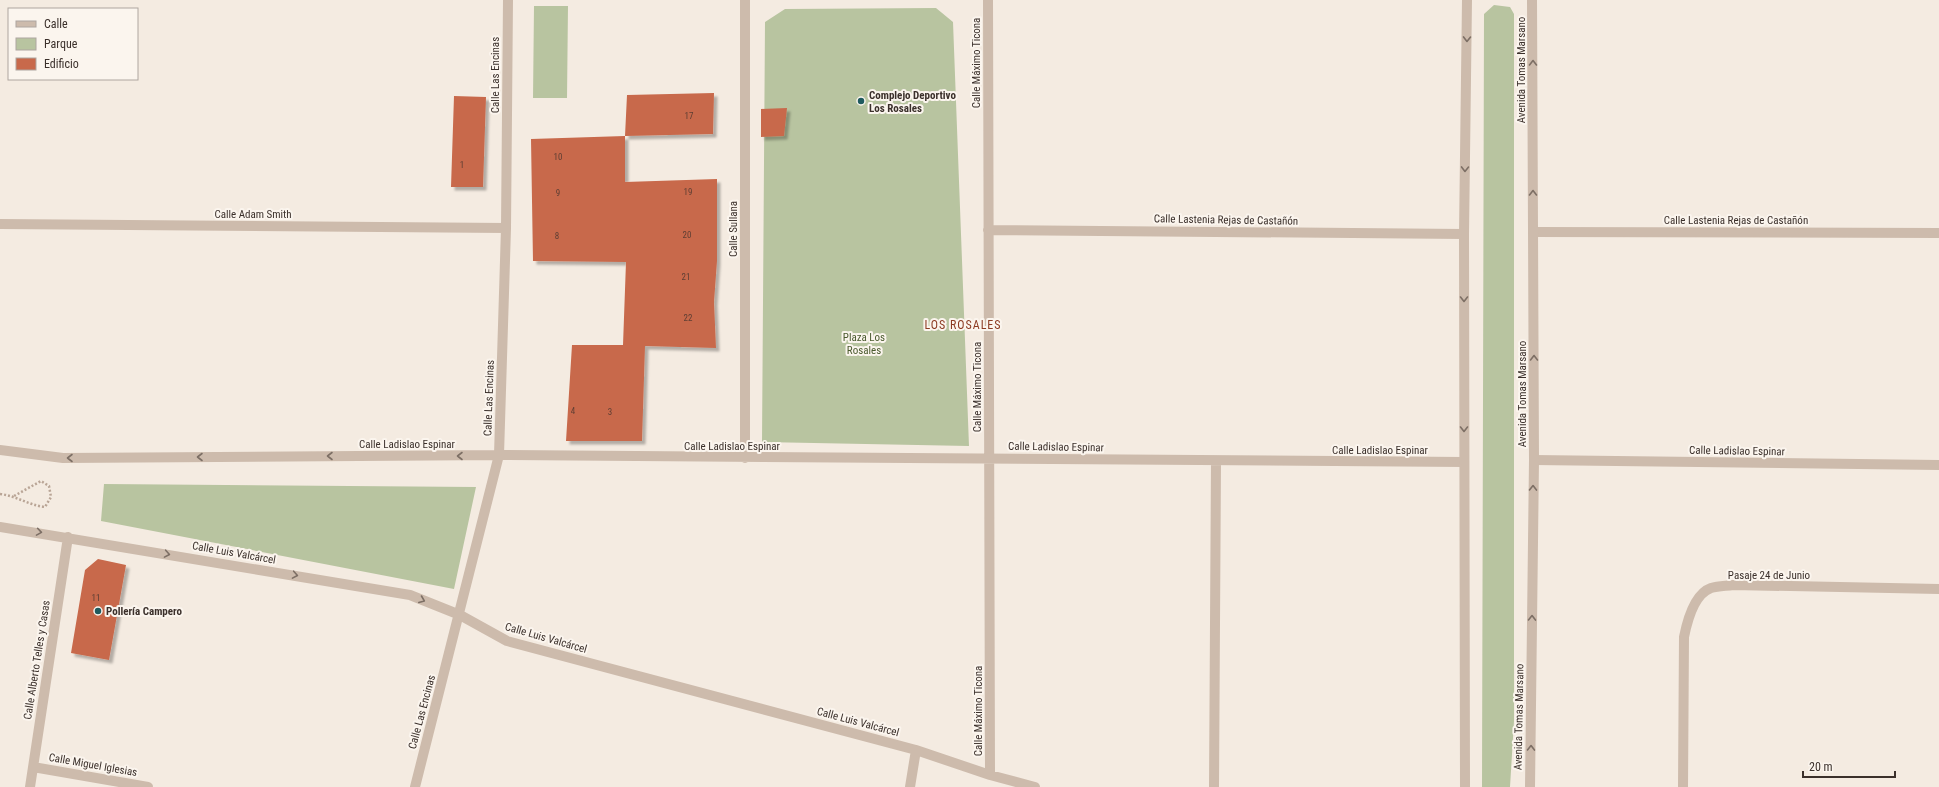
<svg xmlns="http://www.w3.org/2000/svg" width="1939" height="787" font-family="'Roboto Condensed',sans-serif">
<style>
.green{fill:#b8c4a0}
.building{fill:#c8694b;filter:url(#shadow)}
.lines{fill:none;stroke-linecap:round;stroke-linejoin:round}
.path{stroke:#b9a596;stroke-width:2.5;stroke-dasharray:2 2;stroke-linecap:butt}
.minor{stroke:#cdbbac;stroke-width:10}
.tertiary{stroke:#cdbbac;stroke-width:10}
.oneway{stroke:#7d6f65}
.poi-dot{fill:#1f5a5e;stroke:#fbf5ee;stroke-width:1.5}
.labels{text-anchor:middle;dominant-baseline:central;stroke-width:4;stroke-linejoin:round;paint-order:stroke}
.number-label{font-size:9px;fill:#5e3e33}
.street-label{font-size:11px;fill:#3b302b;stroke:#fbf5ee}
.poi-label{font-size:11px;font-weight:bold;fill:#3b302b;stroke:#fbf5ee;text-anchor:start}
.park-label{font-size:11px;fill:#4a5a2e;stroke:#fbf5ee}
.neighbourhood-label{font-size:12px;letter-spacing:1px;fill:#8c3b22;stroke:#fbf5ee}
</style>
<defs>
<filter id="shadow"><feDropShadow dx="3.5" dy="3.5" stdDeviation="1" flood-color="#0004"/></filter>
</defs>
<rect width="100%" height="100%" fill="#f4ebe1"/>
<!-- green -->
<path class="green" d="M 1494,5 L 1510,7 L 1514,14 L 1514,721 L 1510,787 L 1482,787 L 1484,14 Z
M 534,6 L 568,6 L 567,98 L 533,98 Z
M 936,8 L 953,22 L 969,446 L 762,442 L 765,22 L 785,9 Z
M 104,484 L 476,487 L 454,589 L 101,521 Z"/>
<!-- building -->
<path class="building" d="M 714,93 L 713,134 L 625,136 L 627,95 Z
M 454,96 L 486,97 L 483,187 L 451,187 Z
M 787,108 L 784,136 L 761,137 L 761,109 Z
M 625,136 L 625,182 L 717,179 L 717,261 L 714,302 L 716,348 L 645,346 L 642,441 L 566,441 L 572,345 L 623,345 L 626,262 L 533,261 L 531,139 Z
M 98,559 L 126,565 L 109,660 L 71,653 L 85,570 Z"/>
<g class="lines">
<!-- path -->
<path class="path" d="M 0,494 C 17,496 28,505 45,507 L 51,497 L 49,486 L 41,481 L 14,496"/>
<!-- minor -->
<path class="minor" d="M 988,0 L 990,775
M 0,224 L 506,228
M 988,230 L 1464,234
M 1533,232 L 1939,233
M 0,450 L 63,458 L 499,455 L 1464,462
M 745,458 L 745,0
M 1534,460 L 1939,465
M 0,527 L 410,595 L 460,615 L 507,641 L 916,750 L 990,775 L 1035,787
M 33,767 L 148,787
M 30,787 L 68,537
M 415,787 L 499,455 L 506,228 L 508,0
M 910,787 L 916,750
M 1214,787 L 1216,461
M 1683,787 L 1684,637 C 1687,622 1694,594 1711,588 C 1718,586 1726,586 1733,585 L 1939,589"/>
<!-- tertiary -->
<path class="tertiary" d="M 1465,787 L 1464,234 L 1467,0
M 1530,787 L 1534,460 L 1532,0"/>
</g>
<!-- one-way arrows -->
<defs><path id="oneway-chevron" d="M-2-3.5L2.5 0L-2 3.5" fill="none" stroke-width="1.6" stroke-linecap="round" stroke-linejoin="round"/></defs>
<g class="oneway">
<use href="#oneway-chevron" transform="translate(1467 39) rotate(91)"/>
<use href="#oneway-chevron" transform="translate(1533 63) rotate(-90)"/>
<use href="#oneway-chevron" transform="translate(1465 169) rotate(91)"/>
<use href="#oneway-chevron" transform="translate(1533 193) rotate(-90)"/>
<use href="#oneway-chevron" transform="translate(1464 299) rotate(90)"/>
<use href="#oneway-chevron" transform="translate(1534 358) rotate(-90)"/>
<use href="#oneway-chevron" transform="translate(1464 429) rotate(90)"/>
<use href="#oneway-chevron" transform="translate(330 456) rotate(180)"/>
<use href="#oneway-chevron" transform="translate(460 456) rotate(180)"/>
<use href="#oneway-chevron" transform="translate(200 457) rotate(180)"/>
<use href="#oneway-chevron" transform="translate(70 458) rotate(180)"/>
<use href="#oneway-chevron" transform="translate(1533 488) rotate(-89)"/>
<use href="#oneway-chevron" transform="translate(39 532) rotate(9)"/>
<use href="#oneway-chevron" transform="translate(167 554) rotate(10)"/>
<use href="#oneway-chevron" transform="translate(295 575) rotate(10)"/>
<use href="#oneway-chevron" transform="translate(422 600) rotate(22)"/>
<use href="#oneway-chevron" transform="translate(1532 618) rotate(-89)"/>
<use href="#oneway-chevron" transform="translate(1531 748) rotate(-89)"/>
</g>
<!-- markers -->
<g class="poi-dot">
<circle cx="861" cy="101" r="4"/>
<circle cx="98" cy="611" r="4"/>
</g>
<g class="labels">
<!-- number labels -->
<g class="number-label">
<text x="689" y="116">17</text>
<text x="558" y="157">10</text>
<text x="462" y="165">1</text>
<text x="688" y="192">19</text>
<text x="558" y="193">9</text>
<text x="687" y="235">20</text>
<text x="557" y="236">8</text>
<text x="686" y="277">21</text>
<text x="688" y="318">22</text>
<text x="573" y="411">4</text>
<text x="610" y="412">3</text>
<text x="96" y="598">11</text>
</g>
<!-- street labels -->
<g class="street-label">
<text transform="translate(976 63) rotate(-90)">Calle Máximo Ticona</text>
<text transform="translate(1521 70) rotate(-90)">Avenida Tomas Marsano</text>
<text transform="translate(495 75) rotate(-90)">Calle Las Encinas</text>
<text x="253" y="214">Calle Adam Smith</text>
<text transform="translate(1226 220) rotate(1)">Calle Lastenia Rejas de Castañón</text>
<text x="1736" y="220">Calle Lastenia Rejas de Castañón</text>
<text transform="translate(733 229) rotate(-90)">Calle Sullana</text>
<text transform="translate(977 387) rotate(-90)">Calle Máximo Ticona</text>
<text transform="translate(1522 394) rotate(-90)">Avenida Tomas Marsano</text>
<text transform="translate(489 398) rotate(-88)">Calle Las Encinas</text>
<text x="407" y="444">Calle Ladislao Espinar</text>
<text x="732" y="446">Calle Ladislao Espinar</text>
<text transform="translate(1056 447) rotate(1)">Calle Ladislao Espinar</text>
<text x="1380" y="450">Calle Ladislao Espinar</text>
<text transform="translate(1737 451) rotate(1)">Calle Ladislao Espinar</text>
<text transform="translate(234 553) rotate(10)">Calle Luis Valcárcel</text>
<text x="1769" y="575">Pasaje 24 de Junio</text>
<text transform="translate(546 638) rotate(16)">Calle Luis Valcárcel</text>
<text transform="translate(37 660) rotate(-81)">Calle Alberto Telles y Casas</text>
<text transform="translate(978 711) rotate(-90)">Calle Máximo Ticona</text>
<text transform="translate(422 712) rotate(-75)">Calle Las Encinas</text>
<text transform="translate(1519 717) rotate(-89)">Avenida Tomas Marsano</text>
<text transform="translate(858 722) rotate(15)">Calle Luis Valcárcel</text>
<text transform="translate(93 765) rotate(10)">Calle Miguel Iglesias</text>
</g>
<!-- poi labels -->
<g class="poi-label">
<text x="869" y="95">Complejo Deportivo<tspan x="869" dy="13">Los Rosales</tspan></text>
<text x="106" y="611">Pollería Campero</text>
</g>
<!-- park labels -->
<g class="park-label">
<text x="864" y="337">Plaza Los<tspan x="864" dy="13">Rosales</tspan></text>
</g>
<!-- neighbourhood labels -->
<g class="neighbourhood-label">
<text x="963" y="325">LOS ROSALES</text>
</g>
</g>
<!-- legend -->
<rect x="8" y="8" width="130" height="72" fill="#fbf5ee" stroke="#aea6a0"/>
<rect x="16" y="21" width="20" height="6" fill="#cdbbac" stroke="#aea6a0"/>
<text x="44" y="28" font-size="12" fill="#3b302b">Calle</text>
<rect x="16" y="38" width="20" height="12" fill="#b8c4a0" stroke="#aea6a0"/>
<text x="44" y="48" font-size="12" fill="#3b302b">Parque</text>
<rect x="16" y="58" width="20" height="12" fill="#c8694b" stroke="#aea6a0"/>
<text x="44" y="68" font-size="12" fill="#3b302b">Edificio</text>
<!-- scale -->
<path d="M1803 771v6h92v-6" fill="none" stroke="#3b302b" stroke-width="2"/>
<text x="1809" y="771" font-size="12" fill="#3b302b" stroke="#fbf5ee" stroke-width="3" paint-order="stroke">20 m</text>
</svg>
